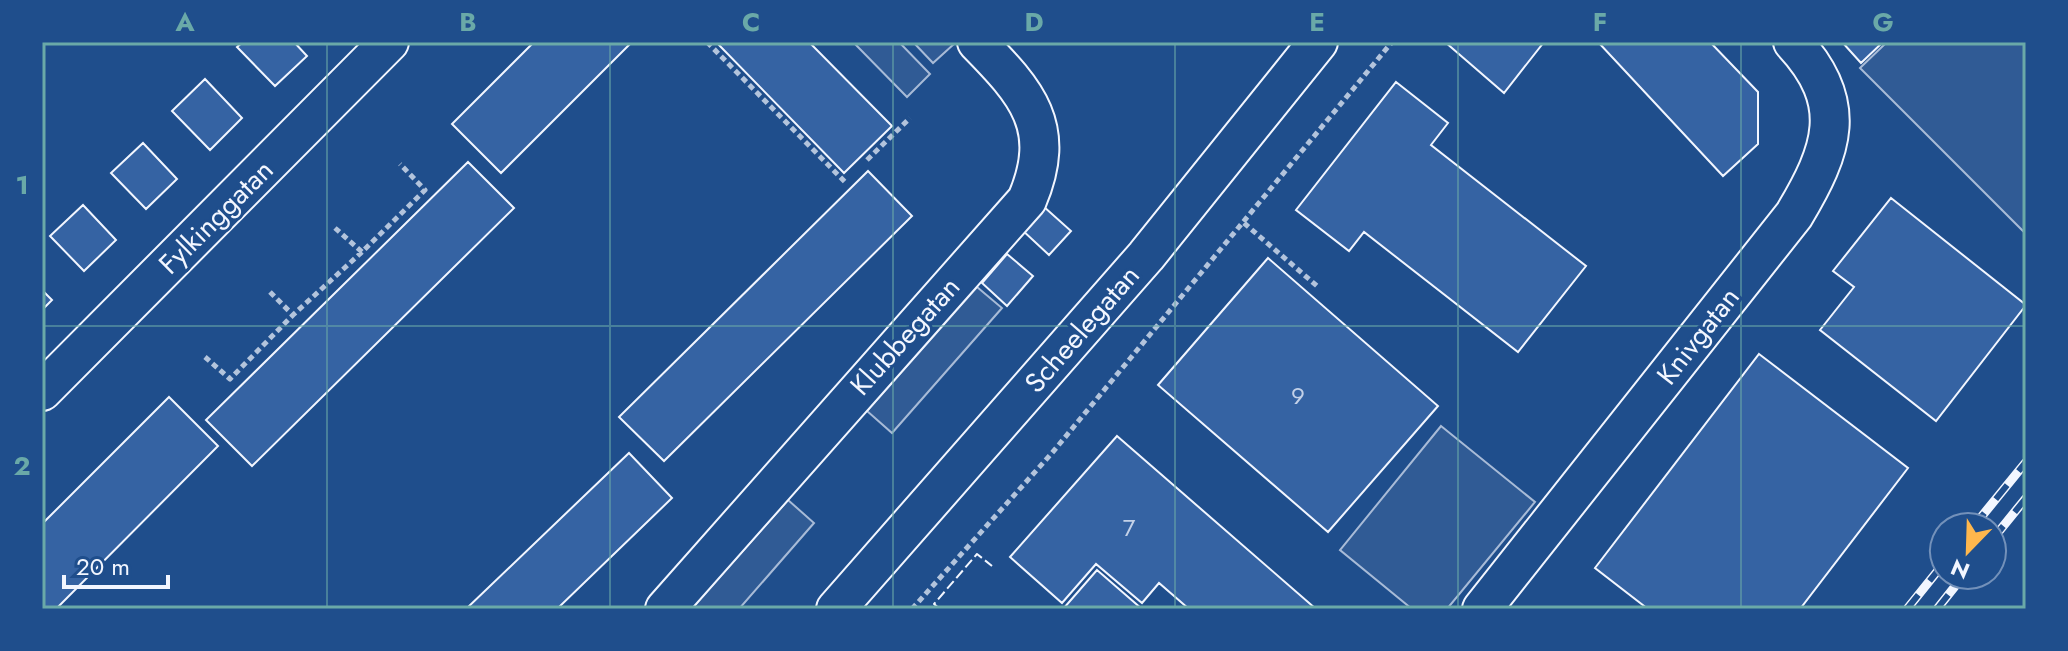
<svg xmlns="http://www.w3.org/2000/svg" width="2068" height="651" font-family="Jost,sans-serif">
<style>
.parking{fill:#305b95;stroke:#a8bbd7;stroke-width:2}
.building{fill:#3563a3;stroke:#f2f6ff;stroke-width:2}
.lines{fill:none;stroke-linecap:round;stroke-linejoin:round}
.minor-casing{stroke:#f2f6ff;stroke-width:42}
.path{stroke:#b3c4dc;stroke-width:5;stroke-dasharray:6 4;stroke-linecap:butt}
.minor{stroke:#1f4e8c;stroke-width:38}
.rail-casing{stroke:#f2f6ff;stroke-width:9}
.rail{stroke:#1f4e8c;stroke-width:6;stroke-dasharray:18;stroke-linecap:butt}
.fence{stroke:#f2f6ff;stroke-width:2;stroke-dasharray:10 4;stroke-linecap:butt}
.grid{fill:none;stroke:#6aa9a8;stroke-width:2;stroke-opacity:0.55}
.labels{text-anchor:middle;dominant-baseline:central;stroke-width:6;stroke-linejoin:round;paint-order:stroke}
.number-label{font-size:24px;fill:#c3d1e8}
.street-label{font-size:28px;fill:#f2f6ff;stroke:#1f4e8c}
.neatline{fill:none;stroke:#6aa9a8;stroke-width:3}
.grid-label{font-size:26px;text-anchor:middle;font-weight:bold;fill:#6aa9a8}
</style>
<rect width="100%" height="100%" fill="#1f4e8c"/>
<!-- parking -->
<path class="parking" d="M 853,42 L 899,42 L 930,74 L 907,97 Z
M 913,42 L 952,42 L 954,44 L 933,63 Z
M 1887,42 L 2026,42 L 2026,234 L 1860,68 Z
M 977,287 L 1002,308 L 892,433 L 867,411 Z
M 1441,426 L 1535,502 L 1447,609 L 1412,609 L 1340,550 Z
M 788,500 L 814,523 L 739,609 L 691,609 Z"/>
<!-- building -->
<path class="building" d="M 243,42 L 294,42 L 307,56 L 275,86 L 237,47 Z
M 534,42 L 632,42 L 501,173 L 452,124 Z
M 716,42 L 809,42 L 892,126 L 844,173 Z
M 1445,42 L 1544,42 L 1504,93 Z
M 1598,42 L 1710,42 L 1758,92 L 1758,144 L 1723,176 Z
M 1842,42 L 1883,42 L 1861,63 Z
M 205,79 L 242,118 L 210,150 L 172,111 Z
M 1396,82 L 1448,123 L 1431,145 L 1586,266 L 1518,352 L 1364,232 L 1349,251 L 1296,210 Z
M 143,143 L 177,179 L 146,209 L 111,173 Z
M 468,162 L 514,208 L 252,466 L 206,420 Z
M 868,171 L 912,216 L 664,461 L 619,417 Z
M 1891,198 L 2026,305 L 1936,421 L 1820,330 L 1854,287 L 1833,271 Z
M 83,205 L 116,240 L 84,271 L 50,236 Z
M 1043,206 L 1071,231 L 1049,255 L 1021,229 Z
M 1007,254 L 1033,276 L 1007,306 L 982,283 Z
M 1268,258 L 1438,406 L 1328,532 L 1158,385 Z
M 42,290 L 52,300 L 42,310 Z
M 1759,354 L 1908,468 L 1800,609 L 1648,609 L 1595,568 Z
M 169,397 L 218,446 L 56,609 L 42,609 L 42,524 Z
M 1117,436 L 1316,609 L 1189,609 L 1159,583 L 1142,603 L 1096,564 L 1062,603 L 1010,557 Z
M 629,453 L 672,498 L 557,609 L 466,609 Z
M 1097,570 L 1142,609 L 1063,609 Z"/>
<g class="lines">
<defs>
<path id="minor" d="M 42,391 L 389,42
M 665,609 L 1027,200 C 1058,127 1027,93 977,42
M 836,609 L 1146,256 L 1318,42
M 1482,609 L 1794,215 C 1833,150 1850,103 1793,42"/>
</defs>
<!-- minor casing -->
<use href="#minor" class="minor-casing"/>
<!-- path -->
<path class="path" d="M 707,42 L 846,183
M 867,160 L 910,118
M 1244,223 L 1317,286
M 335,228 L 362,252 L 425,190 L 400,164
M 270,292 L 293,315 L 362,252
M 205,357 L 230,379 L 293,315
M 912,609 L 1052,453 L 1392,42"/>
<!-- minor -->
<use href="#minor" class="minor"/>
<defs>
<path id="rail" d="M 1973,527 L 2026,462
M 1992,540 L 2026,498
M 1907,609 L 1944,563
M 1937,609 L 1964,575"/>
</defs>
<!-- rail casing -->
<use href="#rail" class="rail-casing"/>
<!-- rail -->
<use href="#rail" class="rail"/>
<!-- fence -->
<path class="fence" d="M 940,609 L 934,604 L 977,554 L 992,566"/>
</g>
<!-- grid -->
<path class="grid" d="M 327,42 L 327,609M 610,42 L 610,609M 893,42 L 893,609M 1175,42 L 1175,609M 1458,42 L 1458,609M 1741,42 L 1741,609M 42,326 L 2026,326"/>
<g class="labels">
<!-- number labels -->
<g class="number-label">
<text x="1298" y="395">9</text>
<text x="1129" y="527">7</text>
</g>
<!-- street labels -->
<g class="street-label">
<text transform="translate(216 217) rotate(-45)">Fylkinggatan</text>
<text transform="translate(1082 329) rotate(-49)">Scheelegatan</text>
<text transform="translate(905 336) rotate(-48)">Klubbegatan</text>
<text transform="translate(1698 336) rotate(-52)">Knivgatan</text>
</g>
</g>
<!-- border -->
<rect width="2068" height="651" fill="none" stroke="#1f4e8c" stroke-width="88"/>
<!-- north arrow -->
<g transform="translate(1968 551) rotate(203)"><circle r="38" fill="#1f4e8c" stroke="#7391ba" stroke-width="2"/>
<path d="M0-6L14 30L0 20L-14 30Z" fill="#ffb74d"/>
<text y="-12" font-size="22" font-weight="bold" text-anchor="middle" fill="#f2f6ff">N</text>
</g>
<!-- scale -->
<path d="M64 575v12h104v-12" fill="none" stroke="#f2f6ff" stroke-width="4"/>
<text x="76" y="575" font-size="24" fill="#f2f6ff" stroke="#1f4e8c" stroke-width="6" paint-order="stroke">20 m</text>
<rect x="44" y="44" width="1980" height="563" class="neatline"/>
<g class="grid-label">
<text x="185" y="31">A</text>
<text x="468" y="31">B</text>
<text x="751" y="31">C</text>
<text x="1034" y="31">D</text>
<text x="1317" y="31">E</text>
<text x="1600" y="31">F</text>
<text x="1883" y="31">G</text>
<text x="22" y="194">1</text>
<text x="22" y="475">2</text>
</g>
</svg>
